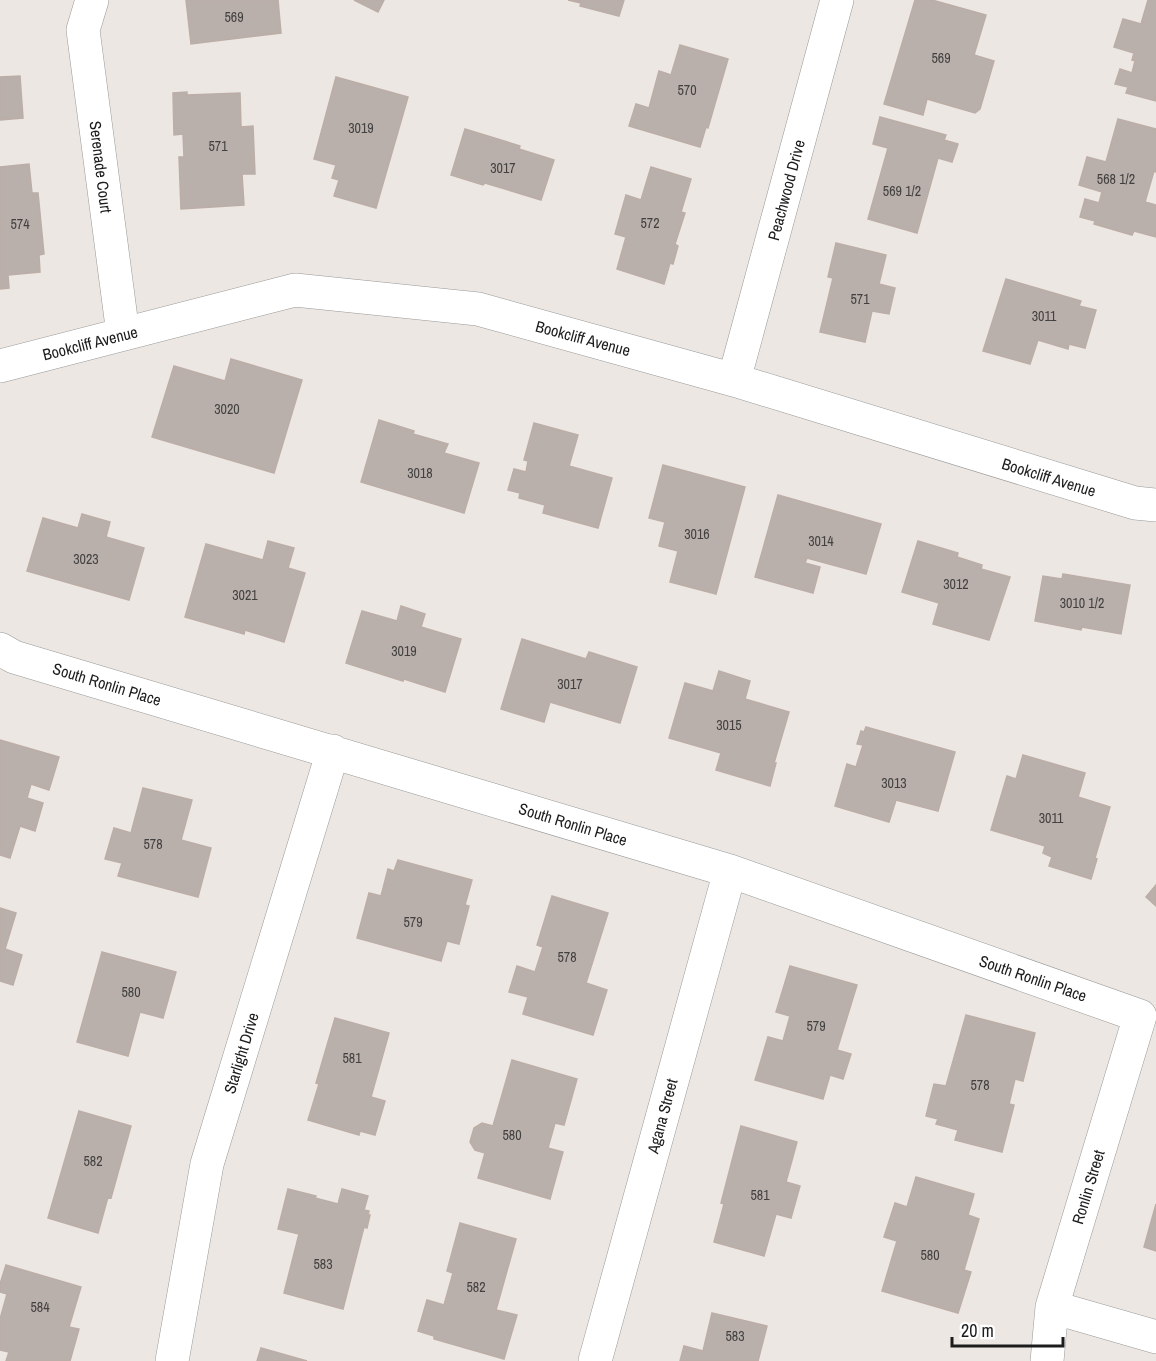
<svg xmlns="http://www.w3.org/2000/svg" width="1156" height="1361" font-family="'Archivo Narrow',sans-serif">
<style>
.building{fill:#b9b0ac;stroke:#bcada6;stroke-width:1.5}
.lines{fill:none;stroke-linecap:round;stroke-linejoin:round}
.minor-casing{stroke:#999;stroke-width:34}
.minor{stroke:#fff;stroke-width:33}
.labels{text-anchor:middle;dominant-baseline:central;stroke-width:6;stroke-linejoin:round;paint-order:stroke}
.number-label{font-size:14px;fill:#434140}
.street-label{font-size:16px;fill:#1c1c1c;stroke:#fff}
</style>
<rect width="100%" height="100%" fill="#ece7e2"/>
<!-- building -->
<path class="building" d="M 186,0 L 278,0 L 281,33 L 191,44 Z
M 354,0 L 384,0 L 378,12 Z
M 568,0 L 624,0 L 619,16 L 580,6 L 581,3 Z
M 915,0 L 932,0 L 986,15 L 974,55 L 994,61 L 980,109 L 975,113 L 927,99 L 923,115 L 884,104 Z
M 1148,0 L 1156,0 L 1156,101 L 1126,93 L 1128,87 L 1115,84 L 1120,69 L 1132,73 L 1135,61 L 1132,60 L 1134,53 L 1114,47 L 1123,19 L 1141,24 Z
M 680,45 L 728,59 L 708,128 L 706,127 L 700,147 L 629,126 L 636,104 L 649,108 L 659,71 L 671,75 Z
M 20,76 L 23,118 L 0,120 L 0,77 Z
M 336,77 L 408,97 L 376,208 L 334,196 L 339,180 L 332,178 L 336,165 L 314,159 Z
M 187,92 L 187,95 L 240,93 L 241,127 L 253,126 L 255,174 L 242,174 L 244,205 L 181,209 L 179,157 L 184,157 L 183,134 L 174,135 L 173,93 Z
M 880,117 L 946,135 L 944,140 L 958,144 L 952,162 L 938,158 L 917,233 L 868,219 L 888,148 L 873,144 Z
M 1118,119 L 1156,129 L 1156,172 L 1154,171 L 1145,202 L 1156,205 L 1156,237 L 1134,231 L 1132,235 L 1094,224 L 1095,221 L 1080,217 L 1085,199 L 1099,203 L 1102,192 L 1079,185 L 1087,157 L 1106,162 Z
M 465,129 L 520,146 L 519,149 L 554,160 L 541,200 L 485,183 L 483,185 L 451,175 Z
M 29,164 L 32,193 L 38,193 L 44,254 L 39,255 L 40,272 L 8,275 L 9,288 L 0,289 L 0,167 Z
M 651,167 L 691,179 L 681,212 L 685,213 L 675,244 L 678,246 L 673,264 L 670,263 L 664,284 L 617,269 L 626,237 L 615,234 L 626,195 L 641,200 Z
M 836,243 L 886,255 L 879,284 L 895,288 L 889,314 L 872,311 L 865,342 L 820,332 L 833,278 L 828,277 Z
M 1006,279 L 1081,301 L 1079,306 L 1096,310 L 1085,348 L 1069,344 L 1068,349 L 1038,340 L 1030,364 L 983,351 Z
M 231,359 L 302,380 L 274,473 L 152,437 L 174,366 L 225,381 Z
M 379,420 L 414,431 L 413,434 L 448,444 L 444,453 L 479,463 L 464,513 L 361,482 Z
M 534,423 L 578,435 L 569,466 L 612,478 L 598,528 L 543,513 L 545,505 L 519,498 L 520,493 L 508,490 L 514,469 L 526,472 L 528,461 L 524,460 Z
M 663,465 L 745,487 L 716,594 L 670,582 L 678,551 L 659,546 L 665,522 L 649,518 Z
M 778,495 L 881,524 L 866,574 L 807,558 L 805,563 L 820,567 L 813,593 L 755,577 Z
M 82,514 L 110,522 L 106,537 L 144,548 L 129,600 L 27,571 L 43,518 L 78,528 Z
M 268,541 L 294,548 L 288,568 L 305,573 L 284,642 L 245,630 L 244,634 L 185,617 L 206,544 L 263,560 Z
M 918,541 L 958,553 L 957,557 L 982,565 L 981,569 L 1010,577 L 989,640 L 933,624 L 939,603 L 902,592 Z
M 1063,574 L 1130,585 L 1121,634 L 1082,627 L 1081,630 L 1035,621 L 1043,576 L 1062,579 Z
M 401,606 L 425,614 L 421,627 L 461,639 L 445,692 L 404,679 L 403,681 L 346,663 L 362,611 L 397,621 Z
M 522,639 L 586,659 L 589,652 L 637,667 L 620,723 L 550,702 L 544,722 L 501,709 Z
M 719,671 L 750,681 L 745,699 L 789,712 L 774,763 L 776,763 L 770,786 L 716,770 L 721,753 L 669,738 L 685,683 L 713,691 Z
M 866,727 L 955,752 L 938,811 L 896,800 L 889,822 L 835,806 L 847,764 L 856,767 L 863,745 L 857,744 L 861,731 L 864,732 Z
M 0,740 L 59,757 L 49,790 L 31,784 L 27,798 L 43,803 L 35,831 L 20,826 L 10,858 L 0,855 Z
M 1023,755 L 1085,773 L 1078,797 L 1110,807 L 1095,858 L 1097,859 L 1091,879 L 1049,866 L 1052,857 L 1043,853 L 1045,846 L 991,830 L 1007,776 L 1016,779 Z
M 143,788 L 192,800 L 181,840 L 211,848 L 198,897 L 118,876 L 122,863 L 105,859 L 114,828 L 131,833 Z
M 398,860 L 472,880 L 465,905 L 469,906 L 459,944 L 447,941 L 441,961 L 357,938 L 369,893 L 381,896 L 388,869 L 394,871 Z
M 1156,885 L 1156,906 L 1146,897 Z
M 552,896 L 608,913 L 586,983 L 607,990 L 593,1035 L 523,1014 L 528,997 L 509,992 L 517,966 L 535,972 L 543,947 L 537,945 Z
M 0,908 L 16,913 L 5,949 L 22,955 L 13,985 L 0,981 Z
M 102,952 L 176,972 L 163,1018 L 140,1012 L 128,1056 L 77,1042 Z
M 790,966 L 857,985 L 837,1050 L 851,1054 L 843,1079 L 830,1075 L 823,1099 L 755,1080 L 768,1037 L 783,1041 L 790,1016 L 776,1012 Z
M 966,1015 L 1035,1033 L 1023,1081 L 1015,1079 L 1009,1104 L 1014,1105 L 1002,1152 L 955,1140 L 958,1130 L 936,1124 L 938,1119 L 926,1116 L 934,1084 L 946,1086 Z
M 335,1018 L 389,1033 L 371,1097 L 385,1101 L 375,1135 L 360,1131 L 359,1135 L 308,1120 L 319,1084 L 316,1083 Z
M 512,1060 L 577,1079 L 564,1125 L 555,1123 L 548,1148 L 563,1152 L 550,1199 L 478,1178 L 485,1153 L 475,1150 L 470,1142 L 474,1128 L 482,1123 L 493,1126 Z
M 79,1111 L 131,1126 L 111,1198 L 108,1197 L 98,1233 L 48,1218 Z
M 741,1126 L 797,1142 L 786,1182 L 800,1186 L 791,1218 L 776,1214 L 764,1256 L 714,1242 L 724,1204 L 721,1203 Z
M 916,1177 L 974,1194 L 968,1215 L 979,1219 L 964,1270 L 971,1272 L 958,1313 L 882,1291 L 897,1241 L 884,1237 L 895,1203 L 907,1207 Z
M 288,1189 L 316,1196 L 315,1198 L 338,1204 L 342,1189 L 368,1196 L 364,1210 L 369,1211 L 368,1215 L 370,1215 L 367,1228 L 364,1227 L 343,1309 L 284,1293 L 299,1234 L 278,1229 Z
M 1156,1204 L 1156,1251 L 1144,1247 Z
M 460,1223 L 516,1239 L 496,1310 L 517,1315 L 504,1359 L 434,1339 L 434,1336 L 418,1331 L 427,1300 L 444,1305 L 453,1273 L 447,1271 Z
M 6,1265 L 81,1287 L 69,1327 L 79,1329 L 70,1361 L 6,1361 L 9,1352 L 0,1350 L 0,1319 L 7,1294 L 0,1292 L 0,1284 Z
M 712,1313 L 767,1326 L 758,1361 L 680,1361 L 684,1346 L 703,1351 Z
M 261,1348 L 307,1361 L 257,1361 Z"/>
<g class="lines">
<defs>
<path id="minor" d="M 92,0 L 83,30 L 123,334
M 0,366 L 295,290 L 478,309 L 734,380 L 1135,503 L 1156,505
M 734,380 L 837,0
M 0,649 L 14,657 L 730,871 L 1140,1016 L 1052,1307 L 1047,1361
M 1052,1307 L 1156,1337
M 172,1361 L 207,1164 L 333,751
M 595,1361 L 730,871"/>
</defs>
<!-- minor casing -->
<use href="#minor" class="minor-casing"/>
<!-- minor -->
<use href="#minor" class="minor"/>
</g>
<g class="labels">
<!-- number labels -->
<g class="number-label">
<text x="234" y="17">569</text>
<text x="941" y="58">569</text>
<text x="687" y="90">570</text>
<text x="361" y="128">3019</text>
<text x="218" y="146">571</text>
<text x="503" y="168">3017</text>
<text x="1116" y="179">568 1/2</text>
<text x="902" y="191">569 1/2</text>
<text x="650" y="223">572</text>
<text x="20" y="224">574</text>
<text x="860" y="299">571</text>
<text x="1044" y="316">3011</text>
<text x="227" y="409">3020</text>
<text x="420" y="473">3018</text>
<text x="697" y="534">3016</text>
<text x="821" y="541">3014</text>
<text x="86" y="559">3023</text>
<text x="956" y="584">3012</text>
<text x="245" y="595">3021</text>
<text x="1082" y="603">3010 1/2</text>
<text x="404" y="651">3019</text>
<text x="570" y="684">3017</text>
<text x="729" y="725">3015</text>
<text x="894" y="783">3013</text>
<text x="1051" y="818">3011</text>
<text x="153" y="844">578</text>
<text x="413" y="922">579</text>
<text x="567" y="957">578</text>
<text x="131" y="992">580</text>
<text x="816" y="1026">579</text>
<text x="352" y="1058">581</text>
<text x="980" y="1085">578</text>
<text x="512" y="1135">580</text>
<text x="93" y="1161">582</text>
<text x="760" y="1195">581</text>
<text x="930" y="1255">580</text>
<text x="323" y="1264">583</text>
<text x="476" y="1287">582</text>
<text x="40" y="1307">584</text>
<text x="735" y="1336">583</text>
</g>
<!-- street labels -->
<g class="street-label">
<text transform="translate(101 167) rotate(83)">Serenade Court</text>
<text transform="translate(786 190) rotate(-75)">Peachwood Drive</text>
<text transform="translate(583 338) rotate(15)">Bookcliff Avenue</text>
<text transform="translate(90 343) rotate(-14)">Bookcliff Avenue</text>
<text transform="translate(1049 477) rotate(17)">Bookcliff Avenue</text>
<text transform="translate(107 684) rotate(17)">South Ronlin Place</text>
<text transform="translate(573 824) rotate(17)">South Ronlin Place</text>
<text transform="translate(1033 978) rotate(19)">South Ronlin Place</text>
<text transform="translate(241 1053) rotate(-73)">Starlight Drive</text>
<text transform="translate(662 1116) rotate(-75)">Agana Street</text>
<text transform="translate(1088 1187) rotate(-73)">Ronlin Street</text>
</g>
</g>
<!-- scale -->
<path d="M952 1337v9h111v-9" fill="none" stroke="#1c1c1c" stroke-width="3"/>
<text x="961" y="1337" font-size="18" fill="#1c1c1c" stroke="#ffffff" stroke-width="4.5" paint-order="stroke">20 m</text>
</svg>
